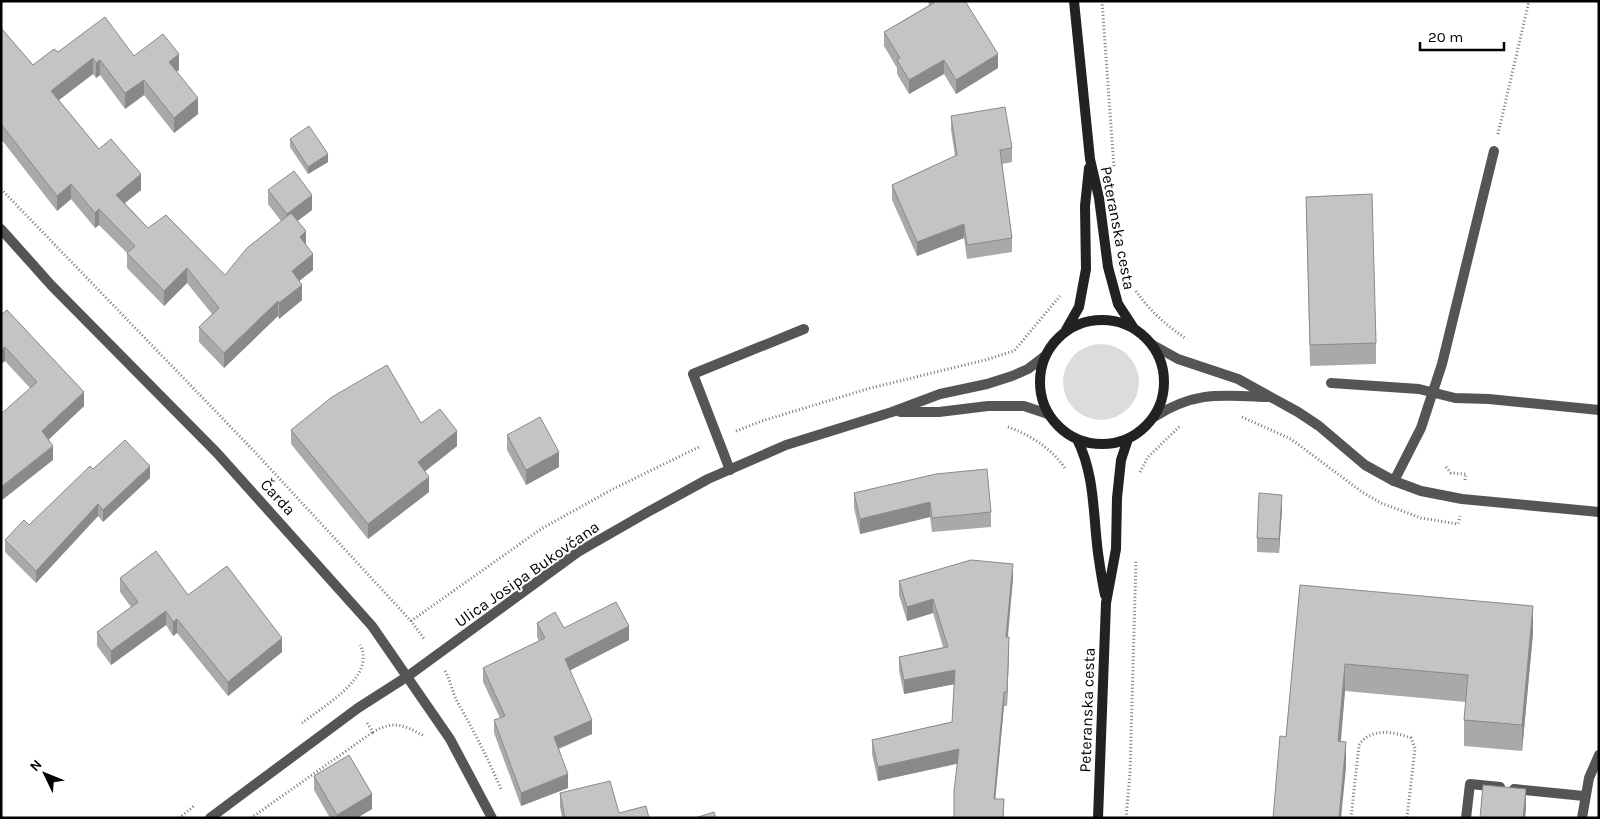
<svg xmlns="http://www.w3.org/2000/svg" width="1600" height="819" font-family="Karla,sans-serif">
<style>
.green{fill:#dcdcdc}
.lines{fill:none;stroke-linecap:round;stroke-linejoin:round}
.path{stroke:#777;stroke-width:3;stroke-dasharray:1 2.5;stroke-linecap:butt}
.lane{stroke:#555;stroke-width:10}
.street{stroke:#555;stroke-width:10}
.secondary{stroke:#222;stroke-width:10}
.wall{fill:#a9a9a9}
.shaded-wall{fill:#898989}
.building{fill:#c4c4c4;stroke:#898989}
.labels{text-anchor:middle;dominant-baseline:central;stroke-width:4;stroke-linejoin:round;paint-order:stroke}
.street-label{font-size:16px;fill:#000;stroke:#fff}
</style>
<rect width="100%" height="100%" fill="#fff"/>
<!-- green -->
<path class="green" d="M1063 382a38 38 0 1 1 76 0a38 38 0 1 1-76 0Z"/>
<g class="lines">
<!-- path -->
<path class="path" d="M 1102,1 L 1114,168
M 1498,134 L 1529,1
M 1,189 L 254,451 L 411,621 L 425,640
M 1136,291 C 1148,309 1167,326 1185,338
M 1242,417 L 1291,439 L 1362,492 L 1381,503 L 1421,518 L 1458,524 L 1460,516
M 1008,427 C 1029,434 1054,450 1066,470
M 736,431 L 762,421 L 867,389 L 985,360 L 1014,351 L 1060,296
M 1446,467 L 1451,473 L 1466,474 L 1465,480
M 1140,472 L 1148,457 L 1180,426
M 411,621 L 541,529 L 613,489 L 701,446
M 445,671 C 451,681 452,693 458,703 C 474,731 488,759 501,789
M 302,723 C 323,706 377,677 360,645
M 367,723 L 373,732 C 394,720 404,725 424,736
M 179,818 L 194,806
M 251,818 L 373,732
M 1126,818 L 1130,773 L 1136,560
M 1351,818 L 1359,745 C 1370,728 1393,731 1411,738 L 1415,748 L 1407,818"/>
<!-- lane -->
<path class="lane" d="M 1331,383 L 1419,389 L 1455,398 L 1489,399 L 1599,410
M 730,470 L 693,374 L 804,329
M 1394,481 L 1421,428 L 1442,364 L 1494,151
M 1514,789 L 1584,796
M 1466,818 L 1470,784 L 1500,787
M 1582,818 L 1589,778 L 1599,755"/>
<!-- street -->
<path class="street" d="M 1,229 L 51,285 L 217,453 L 372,626 L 450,739 L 492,818
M 1153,345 L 1178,359 L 1238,379 L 1298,412 L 1319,426 L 1365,465 L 1394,481 L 1421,491 L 1462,499 L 1599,512
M 900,412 L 939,412 L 988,406 L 1024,406 L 1048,414
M 1154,417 C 1195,391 1220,395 1267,397
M 210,818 L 358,708 L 408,676 L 578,552 L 646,513 L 708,479 L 786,445 L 892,412 L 940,394 L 987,384 L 1012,376 L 1028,369 L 1045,356"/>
<!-- secondary -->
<path class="secondary" d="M 1074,1 L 1090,159 L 1099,198 L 1108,267 L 1118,304 L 1133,327
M1040 382a62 62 0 1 1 124 0a62 62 0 1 1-124 0Z
M 1066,330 L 1079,307 L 1086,269 L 1085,206 L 1089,168
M 1077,439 C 1095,475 1093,514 1098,553 C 1100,567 1102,581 1105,595
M 1098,818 L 1106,603 L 1116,549 L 1117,498 L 1121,460 L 1128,439"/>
</g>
<!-- wall -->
<path class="wall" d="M 928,1 L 969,1 L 966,3 L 998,68 L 956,94 L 944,74 L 909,94 L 897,74 L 897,68 L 884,46 L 884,32 L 929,5 Z
M 1,28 L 33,65 L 58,52 L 134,56 L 179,70 L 176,72 L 198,114 L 174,133 L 144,95 L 125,109 L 100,75 L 96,78 L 93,74 L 59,100 L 99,149 L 141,190 L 125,203 L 148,228 L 225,275 L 281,221 L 268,204 L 268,190 L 312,210 L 297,221 L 306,245 L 313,270 L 299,281 L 302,300 L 279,319 L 278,316 L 224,368 L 199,342 L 199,327 L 212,314 L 187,283 L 164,306 L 127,268 L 127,253 L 99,225 L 95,228 L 71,199 L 57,211 L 1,139 Z
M 951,116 L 1012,148 L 1012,162 L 1002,164 L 1012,238 L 1012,252 L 967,259 L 964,238 L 917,256 L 892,200 L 892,185 L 955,156 L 951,130 Z
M 290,139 L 328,162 L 308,174 L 290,147 Z
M 1306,197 L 1376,343 L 1376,364 L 1310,366 Z
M 1,315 L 84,406 L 48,440 L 53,460 L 30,388 L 5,361 L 1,364 Z
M 421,423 L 457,446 L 425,471 L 429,492 L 368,539 L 291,444 L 291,430 Z
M 507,435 L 559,467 L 526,485 L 507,450 Z
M 93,469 L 150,478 L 103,522 L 98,516 L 36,583 L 5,552 L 5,540 L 29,525 Z
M 854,493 L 991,512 L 991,527 L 932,532 L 930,517 L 860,534 L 854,508 Z
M 1282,509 L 1279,553 L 1257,552 L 1257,538 Z
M 120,578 L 188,595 L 282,652 L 228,696 L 177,633 L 173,636 L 166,625 L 111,665 L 97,646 L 97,632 L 131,607 L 120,592 Z
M 1013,578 L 1008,637 L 1009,651 L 1007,706 L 1004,706 L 995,799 L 1004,799 L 1004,818 L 954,818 L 957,764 L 878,781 L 872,754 L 872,740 L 952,722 L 954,684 L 904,694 L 899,671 L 899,657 L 943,647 L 933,613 L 907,621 L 899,595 L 899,581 Z
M 1300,585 L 1533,633 L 1522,751 L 1464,746 L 1464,720 L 1466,702 L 1345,691 L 1341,741 L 1346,768 L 1286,737 Z
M 537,623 L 629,640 L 570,670 L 592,734 L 559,749 L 568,788 L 521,806 L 494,733 L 494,720 L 500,718 L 483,682 L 483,668 L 539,641 L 537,637 Z
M 314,776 L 372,809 L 357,818 L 330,818 L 314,790 Z
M 560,793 L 619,813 L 649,818 L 562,818 L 560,807 Z"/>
<!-- shaded-wall -->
<path class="shaded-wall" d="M 179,54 L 179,70 L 169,77 L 169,62 Z
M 998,54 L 998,68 L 956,94 L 956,80 Z
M 93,58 L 93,74 L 51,106 L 51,91 Z
M 100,60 L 100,75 L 96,78 L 96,63 Z
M 944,60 L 944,74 L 909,94 L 909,80 Z
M 144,80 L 144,95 L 125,109 L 125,93 Z
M 198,98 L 198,114 L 174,133 L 174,118 Z
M 328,154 L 328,162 L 308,174 L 308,167 Z
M 141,174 L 141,190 L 116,210 L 116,195 Z
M 71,184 L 71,199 L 57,211 L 57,196 Z
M 312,195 L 312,210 L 287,229 L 287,214 Z
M 99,209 L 99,225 L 95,228 L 95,213 Z
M 964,224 L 964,238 L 917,256 L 917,242 Z
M 306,231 L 306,247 L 300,237 Z
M 313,254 L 313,270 L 292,287 L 292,271 Z
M 187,268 L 187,283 L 164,306 L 164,291 Z
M 302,285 L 302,300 L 279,319 L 279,303 Z
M 278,301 L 278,316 L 224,368 L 224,353 Z
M 5,347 L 5,361 L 1,364 L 1,350 Z
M 84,392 L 84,406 L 42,446 L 42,431 Z
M 457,431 L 457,446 L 418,477 L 418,462 Z
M 53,446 L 53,460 L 1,501 L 1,487 Z
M 559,452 L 559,467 L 526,485 L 526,470 Z
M 150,466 L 150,478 L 103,522 L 103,510 Z
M 429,477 L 429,492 L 368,539 L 368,524 Z
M 1282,495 L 1282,509 L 1279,553 L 1279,539 Z
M 930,502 L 930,517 L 860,534 L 860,519 Z
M 98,504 L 98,516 L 36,583 L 36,571 Z
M 1013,564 L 1013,578 L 1006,651 L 1006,637 Z
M 933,599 L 933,613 L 907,621 L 907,607 Z
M 1533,606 L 1533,633 L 1522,751 L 1522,725 Z
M 166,611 L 166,625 L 111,665 L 111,651 Z
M 177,619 L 177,633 L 173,636 L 173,622 Z
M 629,626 L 629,640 L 565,673 L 565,659 Z
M 1009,637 L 1009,651 L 1007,706 L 1007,692 Z
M 282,638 L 282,652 L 228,696 L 228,682 Z
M 1345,664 L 1345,691 L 1338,768 L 1338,741 Z
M 955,670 L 955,684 L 904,694 L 904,680 Z
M 1004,692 L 1004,706 L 994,813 L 994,799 Z
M 592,720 L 592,734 L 554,750 L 554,737 Z
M 1346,742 L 1346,768 L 1341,818 L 1339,818 Z
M 959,749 L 959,763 L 878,781 L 878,767 Z
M 568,774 L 568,788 L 521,806 L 521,793 Z
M 1526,789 L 1526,810 L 1525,818 L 1523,818 Z
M 372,794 L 372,809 L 357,818 L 337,818 L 337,815 Z"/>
<!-- building -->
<path class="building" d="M 933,1 L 965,1 L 998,54 L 956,80 L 944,60 L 909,80 L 897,60 L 900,58 L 884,32 L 934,3 Z
M 105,17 L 134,56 L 163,34 L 179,54 L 169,62 L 198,98 L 174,118 L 144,80 L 125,93 L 100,60 L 96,63 L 93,58 L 51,91 L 99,149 L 111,139 L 141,174 L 116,195 L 148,228 L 166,215 L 225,275 L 247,248 L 291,213 L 306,231 L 300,237 L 313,254 L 292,271 L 302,285 L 279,303 L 278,301 L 224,353 L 199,327 L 219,308 L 187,268 L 164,291 L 127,253 L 135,246 L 99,209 L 95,213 L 71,184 L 57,196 L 1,124 L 1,28 L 33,65 L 54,49 L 58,52 Z
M 1005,107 L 1012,148 L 1000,150 L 1012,238 L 967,245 L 964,224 L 917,242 L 892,185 L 957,155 L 951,116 Z
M 309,126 L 328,154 L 308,167 L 290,139 Z
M 294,171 L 312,195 L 287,214 L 268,190 Z
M 1372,194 L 1376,343 L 1310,345 L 1306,197 Z
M 7,310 L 84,392 L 42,431 L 53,446 L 1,487 L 1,414 L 37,382 L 5,347 L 1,350 L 1,315 Z
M 387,365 L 421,423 L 440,409 L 457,431 L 418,462 L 429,477 L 368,524 L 291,430 L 332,397 Z
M 540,417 L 559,452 L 526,470 L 507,435 Z
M 125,440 L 150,466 L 103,510 L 98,504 L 36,571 L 5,540 L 24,520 L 29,525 L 90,466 L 93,469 Z
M 987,469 L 991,512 L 932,518 L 930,502 L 860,519 L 854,493 L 936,474 Z
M 1259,493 L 1282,495 L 1279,539 L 1257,538 Z
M 156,551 L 188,595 L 227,566 L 282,638 L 228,682 L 177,619 L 173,622 L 166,611 L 111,651 L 97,632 L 138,602 L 120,578 Z
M 971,560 L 1013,564 L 1006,637 L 1009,637 L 1007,692 L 1004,692 L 994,799 L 1004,799 L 1003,818 L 954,818 L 954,791 L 959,749 L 878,767 L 872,740 L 952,722 L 955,670 L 904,680 L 899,657 L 948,647 L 933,599 L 907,607 L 899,581 Z
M 1300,585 L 1533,606 L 1522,725 L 1464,720 L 1468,675 L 1345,664 L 1338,741 L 1346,742 L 1339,818 L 1273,818 L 1280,736 L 1286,737 Z
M 616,602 L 629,626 L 565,659 L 592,720 L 554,737 L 568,774 L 521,793 L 494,720 L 505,716 L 483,668 L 545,638 L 537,623 L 555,612 L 564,628 Z
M 349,755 L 372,794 L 337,815 L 314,776 Z
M 610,781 L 619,813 L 646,806 L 649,818 L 565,818 L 560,793 Z
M 1483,785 L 1526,789 L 1523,818 L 1480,818 Z
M 714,812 L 716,818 L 695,818 Z"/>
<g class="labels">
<!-- street labels -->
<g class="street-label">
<text transform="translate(1118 228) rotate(79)">Peteranska cesta</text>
<text transform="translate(278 497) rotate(47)">Čarda</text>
<text transform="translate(527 574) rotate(-35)">Ulica Josipa Bukovčana</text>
<text transform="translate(1087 710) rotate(-88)">Peteranska cesta</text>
</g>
</g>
<!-- border -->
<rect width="1600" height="819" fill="none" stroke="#000000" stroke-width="5"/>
<!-- north arrow -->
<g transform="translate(45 774) rotate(313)" stroke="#ffffff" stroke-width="4" paint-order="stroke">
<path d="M0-4L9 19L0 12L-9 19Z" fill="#000000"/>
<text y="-8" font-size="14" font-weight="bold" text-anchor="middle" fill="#000000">N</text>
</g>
<!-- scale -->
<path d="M1420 42v8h84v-8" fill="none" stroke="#000000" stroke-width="2.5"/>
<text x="1428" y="42" font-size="15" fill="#000000" stroke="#ffffff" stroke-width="4" paint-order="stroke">20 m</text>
</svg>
